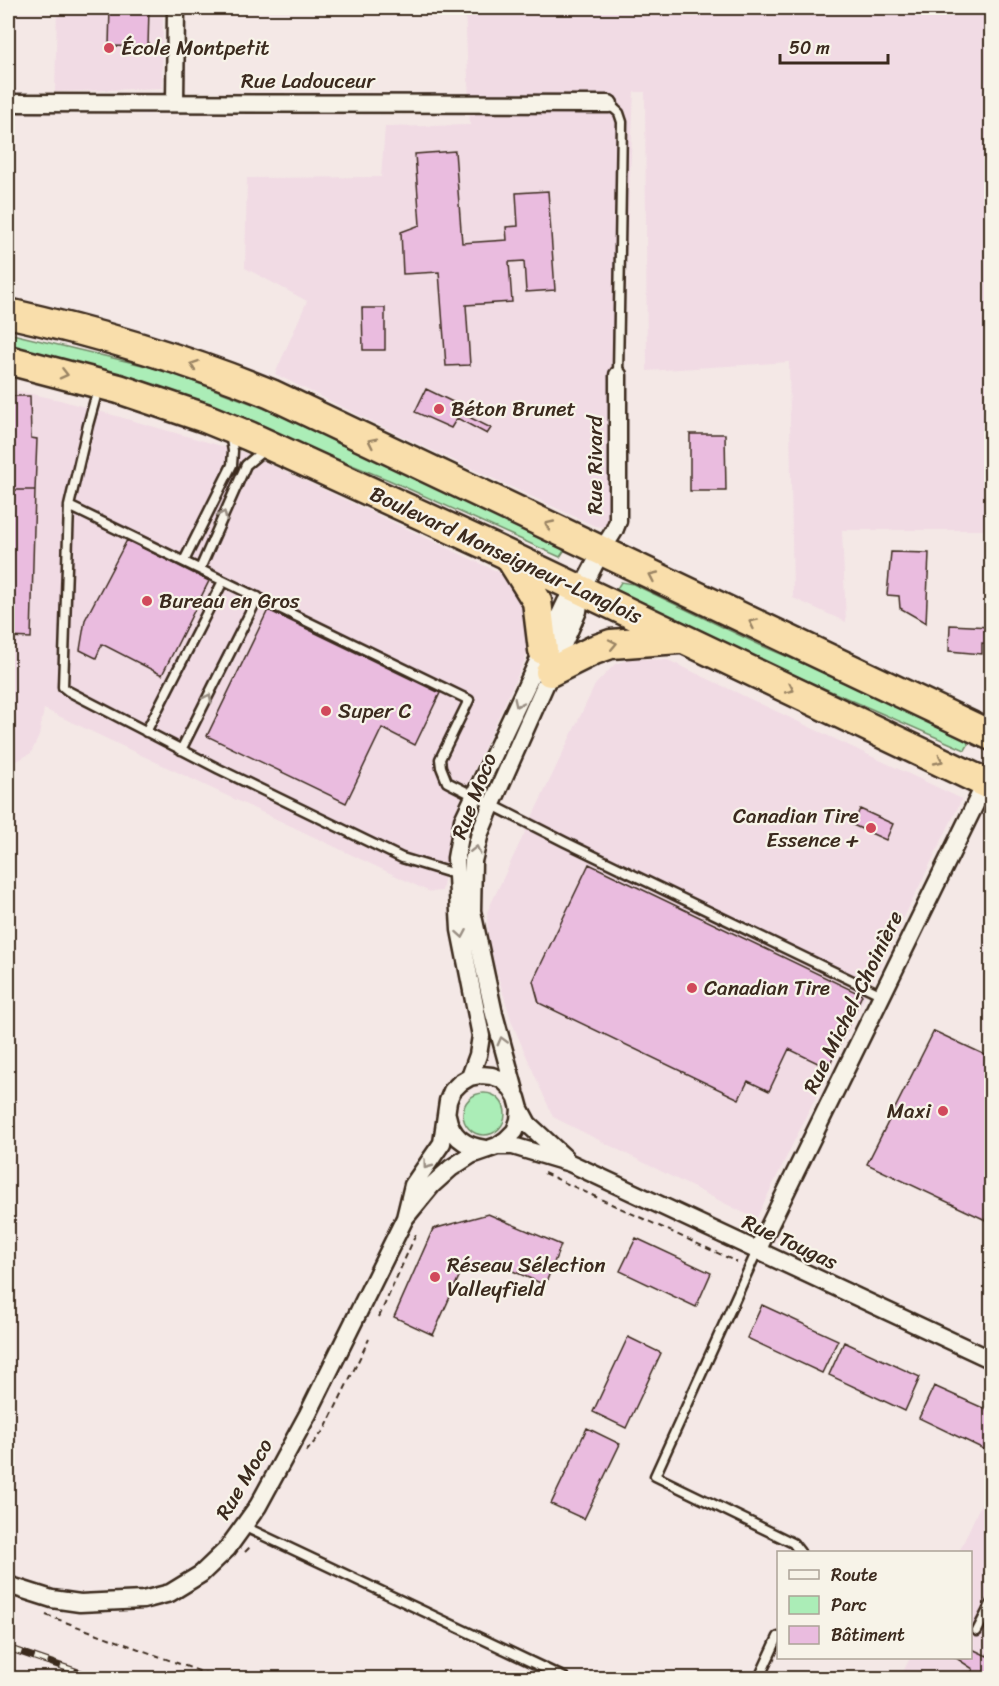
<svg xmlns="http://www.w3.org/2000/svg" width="999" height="1686" font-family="Sriracha,sans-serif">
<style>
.built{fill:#f1dbe4}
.green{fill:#abedb7;stroke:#738c6a;stroke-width:1.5}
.building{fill:#eabcdf;stroke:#3b2a1e;stroke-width:1.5}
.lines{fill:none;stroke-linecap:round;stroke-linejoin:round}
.lane-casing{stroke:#3b2a1e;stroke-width:13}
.street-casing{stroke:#3b2a1e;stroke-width:21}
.highway-casing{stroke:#3b2a1e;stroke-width:33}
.path{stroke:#3b2a1e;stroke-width:2;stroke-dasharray:6 4.5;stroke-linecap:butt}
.lane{stroke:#f7f3e8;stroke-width:8}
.street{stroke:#f7f3e8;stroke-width:16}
.highway{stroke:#f9deab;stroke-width:28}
.rail-casing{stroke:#3b2a1e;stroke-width:7}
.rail{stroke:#f7f3e8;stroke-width:4.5;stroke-dasharray:14;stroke-linecap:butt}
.oneway{stroke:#9a8464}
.oneway2{stroke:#998e83}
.poi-dot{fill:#d1495b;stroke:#f7f3e8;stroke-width:2}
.labels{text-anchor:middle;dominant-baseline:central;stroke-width:4.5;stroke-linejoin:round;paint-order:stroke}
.poi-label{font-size:21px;fill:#3b2a1e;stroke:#f7f3e8;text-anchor:start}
.street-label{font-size:21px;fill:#3b2a1e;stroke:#f7f3e8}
</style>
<rect width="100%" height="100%" fill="#f4e8e6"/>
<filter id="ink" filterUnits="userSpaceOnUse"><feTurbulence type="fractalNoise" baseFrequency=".0167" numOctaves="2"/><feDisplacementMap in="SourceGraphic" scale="12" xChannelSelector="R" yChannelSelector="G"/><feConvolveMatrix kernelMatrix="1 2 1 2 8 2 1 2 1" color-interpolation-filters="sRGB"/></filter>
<g filter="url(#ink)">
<!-- built -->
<path class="built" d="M 57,8 L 163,8 L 162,88 L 55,92 Z
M 465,8 L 991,8 L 991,530 L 842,530 L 846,622 L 793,598 L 789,362 L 647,371 L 645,92 L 634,92 L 614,510 L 609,524 L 603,527 L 595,526 L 399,435 L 275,374 L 307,301 L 245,268 L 247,178 L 381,177 L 385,127 L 470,125 Z
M 8,389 L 60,400 L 246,453 L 524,584 L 532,626 L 528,653 L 457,807 L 442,891 L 430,892 L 44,709 L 39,736 L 31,753 L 17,761 L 8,761 Z
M 632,658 L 668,660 L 962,799 L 756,1219 L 553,1117 L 512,1023 L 488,943 L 487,912 L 595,685 L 615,664 Z
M 991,1482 L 991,1678 L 900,1678 L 910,1658 L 970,1658 L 970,1552 L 959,1552 Z"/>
<!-- green -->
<path class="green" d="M 8,333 L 163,370 L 305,424 L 558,542 L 564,551 L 560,557 L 389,480 L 199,403 L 8,349 Z
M 621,582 L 633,584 L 760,645 L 891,701 L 967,739 L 968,745 L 965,750 L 744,653 L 623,595 L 616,590 Z
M463 1114a21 21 0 1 1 42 0a21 21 0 1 1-42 0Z"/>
<!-- building -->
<path class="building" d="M 110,8 L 149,8 L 148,47 L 109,46 Z
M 455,151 L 462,243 L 507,240 L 506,227 L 518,226 L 516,193 L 548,191 L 555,290 L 526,292 L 524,261 L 509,262 L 512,302 L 466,305 L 470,365 L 446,366 L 439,272 L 403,274 L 401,232 L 420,225 L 415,154 Z
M 8,206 L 12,206 L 15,232 L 8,232 Z
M 362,308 L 385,308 L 385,350 L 363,350 Z
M 426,389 L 461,406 L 459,412 L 491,428 L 487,434 L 457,418 L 451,428 L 415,412 Z
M 8,396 L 30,396 L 31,438 L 37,439 L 35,490 L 8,490 Z
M 690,434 L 725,434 L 726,491 L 690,491 Z
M 8,490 L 35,490 L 31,638 L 8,637 Z
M 127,540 L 209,581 L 162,675 L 102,644 L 96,658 L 80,650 L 85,620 Z
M 891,552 L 929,553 L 926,623 L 900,608 L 899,596 L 887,595 Z
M 268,610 L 440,693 L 415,745 L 382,728 L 346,803 L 207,736 Z
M 950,625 L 991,627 L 991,644 L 982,643 L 982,654 L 949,651 Z
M 860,809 L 893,824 L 886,840 L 853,825 Z
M 589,864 L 862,995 L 828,1068 L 789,1049 L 769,1091 L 748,1081 L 739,1099 L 539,1003 L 533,981 Z
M 934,1031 L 992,1058 L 992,1223 L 867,1164 Z
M 488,1214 L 561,1245 L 545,1285 L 492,1262 L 462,1270 L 433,1335 L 394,1317 L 433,1229 Z
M 636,1238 L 711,1273 L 696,1307 L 620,1271 Z
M 762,1305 L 838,1340 L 822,1373 L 747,1338 Z
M 628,1337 L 661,1353 L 626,1428 L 593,1412 Z
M 844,1342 L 920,1377 L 905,1411 L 829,1375 Z
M 934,1386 L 992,1412 L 992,1453 L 919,1418 Z
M 587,1428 L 620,1444 L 584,1519 L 551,1504 Z
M 992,1645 L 992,1678 L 968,1678 L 973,1669 L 956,1658 L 970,1658 L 970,1648 L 987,1656 Z"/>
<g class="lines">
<defs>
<path id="lane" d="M 609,104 L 619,113 L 622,122 L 618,375
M 98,389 L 88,425 L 69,506 L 63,687 L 68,691 L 219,769 L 402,858 L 458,875
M 69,506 L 469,700 L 440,759 L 441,767 L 447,782 L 565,842 L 882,995
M 184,561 L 232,465 L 233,451 L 230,434
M 200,569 L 246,465 L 264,450
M 146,732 L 223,581
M 181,750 L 258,597
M 757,1251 L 655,1476 L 793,1543 L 800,1552
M 243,1526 L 565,1678
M 977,1631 L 992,1602
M 759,1678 L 778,1637"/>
<path id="street" d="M 8,103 L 609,104
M 175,103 L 176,8
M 470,1077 L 478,1055 L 481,1036 L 460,930 L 456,858 L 463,820 L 566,602 L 581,590
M 515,1091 L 494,1014 L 472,911 L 473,861 L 480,833 L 492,804 L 578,611 L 581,590 L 602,550 L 614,531 L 618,521 L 618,375
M 520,1109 L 528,1124 L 565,1158
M 447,1115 C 451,1137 465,1146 485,1149
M 497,1146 L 513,1146 L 570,1163 L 992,1360
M 757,1251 L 988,778
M 8,1585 L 52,1599 L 80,1603 L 143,1600 L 170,1593 L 201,1574 L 227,1549 L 258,1506 L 308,1414 L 405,1218 L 432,1185 L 451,1168 L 471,1155 L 497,1146 L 507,1139 L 515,1131 L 519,1120 L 520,1109 L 517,1098 L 511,1088 L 503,1080 L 492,1076 L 481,1075 L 470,1077 L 460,1083 L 452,1091 L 448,1101 L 442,1143 L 413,1185 L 405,1218"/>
<path id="highway" d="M 8,313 C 97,333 186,359 271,394 L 992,736
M 8,360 L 119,389 L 205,418 L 249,436 L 491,547 L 992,786
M 509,556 L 537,601 L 543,650
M 550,672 L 594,650 L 611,644 L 679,639"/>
</defs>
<!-- lane casing -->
<use href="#lane" class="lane-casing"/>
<!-- street casing -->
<use href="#street" class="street-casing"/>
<!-- highway casing -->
<use href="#highway" class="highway-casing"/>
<!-- path -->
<path class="path" d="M 544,1173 L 737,1262
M 379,1317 L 416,1234
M 306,1452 L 325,1429 L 369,1339
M 245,1552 L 251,1546
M 46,1615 L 218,1678"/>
<!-- lane -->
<use href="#lane" class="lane"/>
<!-- street -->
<use href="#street" class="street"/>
<!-- highway -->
<use href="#highway" class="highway"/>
<defs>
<path id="rail" d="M 8,1648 L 96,1678"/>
</defs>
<!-- rail casing -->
<use href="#rail" class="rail-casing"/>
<!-- rail -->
<use href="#rail" class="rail"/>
</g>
<!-- one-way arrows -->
<defs><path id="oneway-chevron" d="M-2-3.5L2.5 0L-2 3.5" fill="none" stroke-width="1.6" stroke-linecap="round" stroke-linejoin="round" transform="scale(1.5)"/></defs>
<g class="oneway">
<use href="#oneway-chevron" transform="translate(194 365) rotate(-161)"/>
<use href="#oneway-chevron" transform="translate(64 374) rotate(14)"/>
<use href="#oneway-chevron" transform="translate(372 442) rotate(-154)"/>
<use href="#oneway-chevron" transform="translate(549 525) rotate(-155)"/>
<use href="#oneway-chevron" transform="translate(653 576) rotate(-155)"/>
<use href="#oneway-chevron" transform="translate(753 623) rotate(-155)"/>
<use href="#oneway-chevron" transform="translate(613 644) rotate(-12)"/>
<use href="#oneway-chevron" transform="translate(790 689) rotate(25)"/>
<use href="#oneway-chevron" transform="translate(939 760) rotate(25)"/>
</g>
<g class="oneway2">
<use href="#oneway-chevron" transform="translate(223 515) rotate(-66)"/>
<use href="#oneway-chevron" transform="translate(208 698) rotate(-63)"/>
<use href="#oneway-chevron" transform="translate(518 703) rotate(115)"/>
<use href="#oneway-chevron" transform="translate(476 850) rotate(-77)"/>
<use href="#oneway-chevron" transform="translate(462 934) rotate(80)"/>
<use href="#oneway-chevron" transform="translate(502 1041) rotate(-105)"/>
<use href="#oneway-chevron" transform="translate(427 1165) rotate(127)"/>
</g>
</g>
<!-- markers -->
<g class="poi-dot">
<circle cx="109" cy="48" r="6"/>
<circle cx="439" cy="409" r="6"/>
<circle cx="147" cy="601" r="6"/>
<circle cx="326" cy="711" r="6"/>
<circle cx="871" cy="828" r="6"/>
<circle cx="692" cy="988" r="6"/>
<circle cx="943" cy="1111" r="6"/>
<circle cx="435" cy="1277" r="6"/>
</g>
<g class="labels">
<!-- poi labels -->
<g class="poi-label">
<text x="121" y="48">École Montpetit</text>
<text x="451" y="409">Béton Brunet</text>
<text x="159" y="601">Bureau en Gros</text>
<text x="338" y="711">Super C</text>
<text x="859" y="816" text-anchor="end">Canadian Tire<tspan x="859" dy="24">Essence +</tspan></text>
<text x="704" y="988">Canadian Tire</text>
<text x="931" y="1111" text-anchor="end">Maxi</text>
<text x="447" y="1265">Réseau Sélection<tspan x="447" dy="24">Valleyfield</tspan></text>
</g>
<!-- street labels -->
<g class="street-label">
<text x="308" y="81">Rue Ladouceur</text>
<text transform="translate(595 465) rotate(-90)">Rue Rivard</text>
<text transform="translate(506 555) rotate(25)">Boulevard Monseigneur-Langlois</text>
<text transform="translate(474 796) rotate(-69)">Rue Moco</text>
<text transform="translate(853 1002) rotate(-64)">Rue Michel-Choinière</text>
<text transform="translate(790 1242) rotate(25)">Rue Tougas</text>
<text transform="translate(244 1479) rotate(-59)">Rue Moco</text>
</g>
</g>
<!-- margin -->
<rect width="999" height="1686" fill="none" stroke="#f7f3e8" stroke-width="30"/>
<rect x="15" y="15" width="969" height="1656" fill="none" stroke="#3b2a1e" stroke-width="2" filter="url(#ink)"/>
<!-- legend -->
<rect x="777" y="1551" width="195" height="108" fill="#f7f3e8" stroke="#aca397" stroke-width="1.5"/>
<rect x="789" y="1570" width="30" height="9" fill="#f7f3e8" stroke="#aca397" stroke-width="1.5"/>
<text x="831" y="1581" font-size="18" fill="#3b2a1e">Route</text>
<rect x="789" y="1596" width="30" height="18" fill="#abedb7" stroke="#aca397" stroke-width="1.5"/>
<text x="831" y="1611" font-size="18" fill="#3b2a1e">Parc</text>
<rect x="789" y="1626" width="30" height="18" fill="#eabcdf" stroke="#aca397" stroke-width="1.5"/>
<text x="831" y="1641" font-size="18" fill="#3b2a1e">Bâtiment</text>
<!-- scale -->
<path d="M780 54v9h108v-9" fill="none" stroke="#3b2a1e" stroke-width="3"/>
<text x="789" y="54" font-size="18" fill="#3b2a1e" stroke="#f7f3e8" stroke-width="4.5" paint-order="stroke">50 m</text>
</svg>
